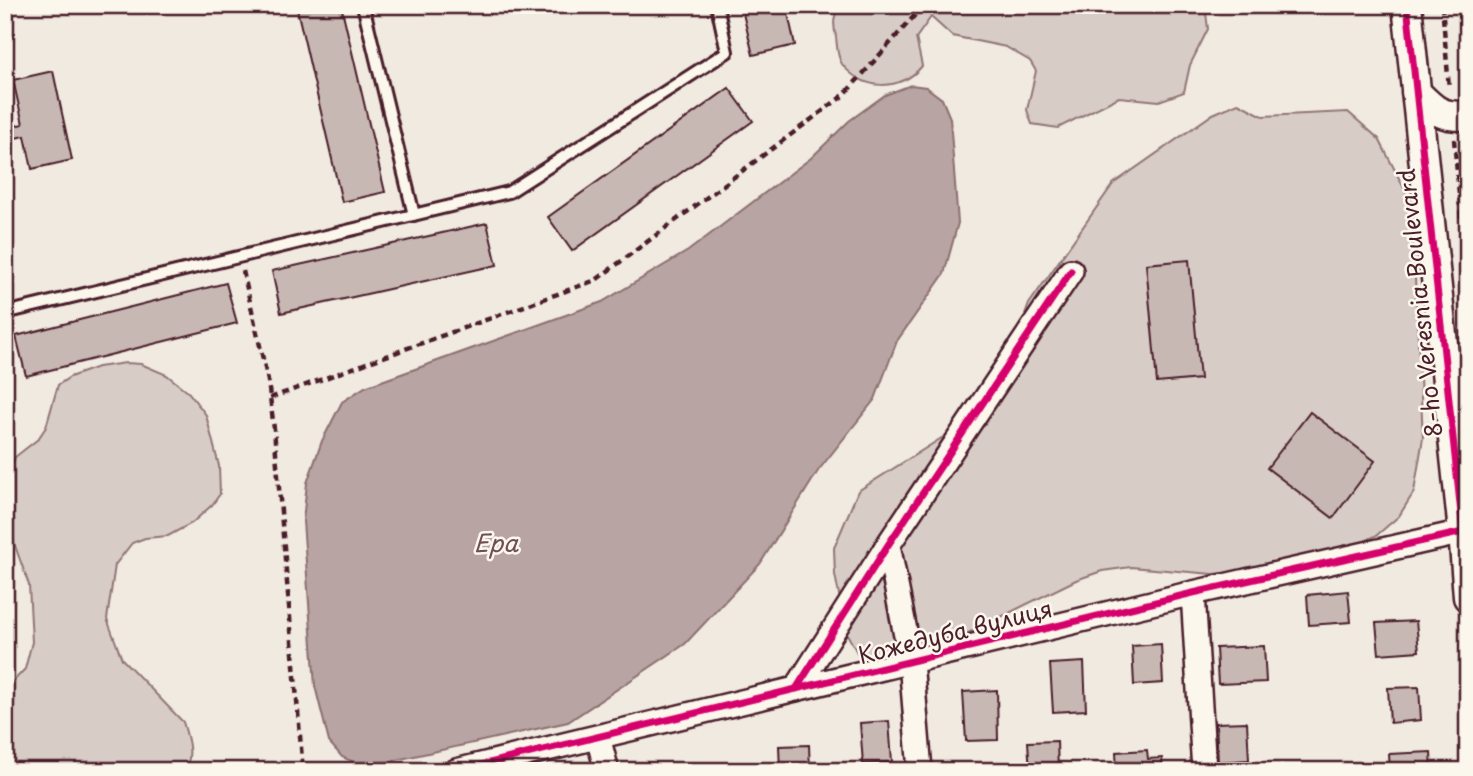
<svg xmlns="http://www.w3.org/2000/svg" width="1473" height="776" font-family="'Playpen Sans',sans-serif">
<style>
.green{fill:#d8ccc6;stroke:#917678;stroke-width:2}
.water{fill:#b8a4a2;stroke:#8c6f72;stroke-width:2}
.building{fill:#c8b8b3;stroke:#4a1f2b;stroke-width:2}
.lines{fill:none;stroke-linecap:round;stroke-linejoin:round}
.service-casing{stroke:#4a1f2b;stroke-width:16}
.minor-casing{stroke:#4a1f2b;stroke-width:28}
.tertiary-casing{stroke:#4a1f2b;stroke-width:33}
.path{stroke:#4a1f2b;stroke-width:4.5;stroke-dasharray:7 5;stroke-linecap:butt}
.service{stroke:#fbf7ec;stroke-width:10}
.minor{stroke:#fbf7ec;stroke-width:23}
.tertiary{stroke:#fbf7ec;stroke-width:28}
.cycleway-casing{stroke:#fbf7ec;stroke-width:11}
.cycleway{stroke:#d6006c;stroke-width:7}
.labels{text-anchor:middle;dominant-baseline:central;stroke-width:5;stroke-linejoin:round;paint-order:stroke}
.street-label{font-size:23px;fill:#4a1f2b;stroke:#fbf7ec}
.water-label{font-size:24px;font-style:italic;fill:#704e55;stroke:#fbf7ec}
</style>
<rect width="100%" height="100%" fill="#f0eae0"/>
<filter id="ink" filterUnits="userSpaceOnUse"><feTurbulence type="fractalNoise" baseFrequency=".0143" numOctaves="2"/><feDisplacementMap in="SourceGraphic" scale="14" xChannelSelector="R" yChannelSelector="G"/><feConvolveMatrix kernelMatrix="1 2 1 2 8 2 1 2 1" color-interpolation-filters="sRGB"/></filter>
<g filter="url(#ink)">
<!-- green -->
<path class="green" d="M 840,5 L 1205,5 L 1208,29 L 1190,65 L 1184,92 L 1159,101 L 1119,97 L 1058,128 L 1032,124 L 1027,110 L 1036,71 L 1030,61 L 1006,47 L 952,36 L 931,17 L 916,38 L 922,66 C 901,92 862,91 842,64 C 837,57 837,45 836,37 C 833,24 833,17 840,5 Z
M 1238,103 L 1263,116 L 1348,112 L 1379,139 L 1405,190 L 1412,217 L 1423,438 L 1414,492 L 1399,516 L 1377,535 L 1317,566 L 1213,574 L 1131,567 L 1102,571 L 1076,580 L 911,661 L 885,668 L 860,658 L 847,634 L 835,575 L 834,548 L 858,491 L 959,427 L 999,387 L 1029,304 L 1113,184 L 1213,114 Z
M 126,363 L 141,364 L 167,375 L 189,393 L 206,415 L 219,466 L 220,494 L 212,505 L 192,523 L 168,536 L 145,538 L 132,543 L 115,565 L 107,619 L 122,659 L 183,722 C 188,738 194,757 184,771 L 9,771 L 5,751 L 5,690 L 25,669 L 32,642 L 29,585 L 14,543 L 7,500 L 10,471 L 15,457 L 38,439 L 46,427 L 58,385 L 70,377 L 98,367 Z"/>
<!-- water -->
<path class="water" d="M 911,85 L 926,87 L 942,99 L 950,118 L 958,223 L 944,274 L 897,341 L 875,399 L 818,471 L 760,564 L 685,644 L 568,722 L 365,767 L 342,757 L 329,742 L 315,686 L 303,521 L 307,483 L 322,441 L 342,402 L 365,387 L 602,302 L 688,251 L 811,158 L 849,121 L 885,95 Z"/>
<!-- building -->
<path class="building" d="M 296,5 L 341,5 L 385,192 L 342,202 Z
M 741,5 L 786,5 L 795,45 L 753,55 Z
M 1316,5 L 1356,5 L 1356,8 L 1316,10 Z
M 53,71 L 72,160 L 32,169 L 25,136 L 5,140 L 5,128 L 23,124 L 13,80 Z
M 729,88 L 753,121 L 572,251 L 548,217 Z
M 487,223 L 497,265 L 281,313 L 272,271 Z
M 1189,260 L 1200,379 L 1157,383 L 1146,264 Z
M 226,283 L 237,323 L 26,376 L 16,336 Z
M 1310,412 L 1375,461 L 1333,518 L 1267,468 Z
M 1348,591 L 1351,622 L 1309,625 L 1307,595 Z
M 1416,621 L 1419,651 L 1379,654 L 1376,623 Z
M 1161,644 L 1163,683 L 1134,685 L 1132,646 Z
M 1264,646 L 1266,682 L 1218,684 L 1216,648 Z
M 1084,662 L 1086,710 L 1053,712 L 1050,664 Z
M 1419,687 L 1421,720 L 1390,723 L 1388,688 Z
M 997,690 L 998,740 L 966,741 L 963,692 Z
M 889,721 L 892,762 L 863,764 L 860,723 Z
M 1247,722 L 1249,760 L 1218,762 L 1216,723 Z
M 1057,741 L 1058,771 L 1030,771 L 1028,742 Z
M 809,745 L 810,771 L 780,771 L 779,746 Z
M 1147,750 L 1148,759 L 1162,758 L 1163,771 L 1117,771 L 1116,752 Z
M 1431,752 L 1432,771 L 1390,771 L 1389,754 Z
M 759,762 L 759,771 L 724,771 L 723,764 Z"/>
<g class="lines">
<defs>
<path id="service" d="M 363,5 L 414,215
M 5,313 L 509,192 L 727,52 L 717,5"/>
<path id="minor" d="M 888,545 L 911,661 L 920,771
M 1193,593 L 1204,771
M 796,689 L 888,545 L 1071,271
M 598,737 L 607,771
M 456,771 L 1193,593 L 1463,532"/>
<path id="tertiary" d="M 1407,5 L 1463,532 L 1468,597
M 1416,92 C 1435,111 1440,117 1468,116"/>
</defs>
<!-- service casing -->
<use href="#service" class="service-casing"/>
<!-- minor casing -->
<use href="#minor" class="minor-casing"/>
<!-- tertiary casing -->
<use href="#tertiary" class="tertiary-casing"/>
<!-- path -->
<path class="path" d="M 1442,5 L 1449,88
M 1454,139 L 1468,294
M 243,271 L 268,381 L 274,429 L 303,771
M 270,398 L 596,280 L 844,95 L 924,5"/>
<!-- service -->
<use href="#service" class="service"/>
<!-- minor -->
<use href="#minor" class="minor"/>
<!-- tertiary -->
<use href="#tertiary" class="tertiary"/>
<defs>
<path id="cycleway" d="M 1407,5 L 1463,532 L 1468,597
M 796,689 L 888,545 L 1071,271
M 456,771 L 1193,593 L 1463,532"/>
</defs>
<!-- cycleway casing -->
<use href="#cycleway" class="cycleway-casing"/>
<!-- cycleway -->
<use href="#cycleway" class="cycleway"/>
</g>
</g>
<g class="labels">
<!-- street labels -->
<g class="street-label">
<text transform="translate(1419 303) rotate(-96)">8-ho Veresnia Boulevard</text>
<text transform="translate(955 631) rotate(-14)">Кожедуба вулиця</text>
</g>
<!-- water labels -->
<g class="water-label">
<text x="496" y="542">Ера</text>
</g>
</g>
<!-- margin -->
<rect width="1473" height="776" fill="none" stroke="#fbf7ec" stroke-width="28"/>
<rect x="14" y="14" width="1445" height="748" fill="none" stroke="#4a1f2b" stroke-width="2.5" filter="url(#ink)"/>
</svg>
